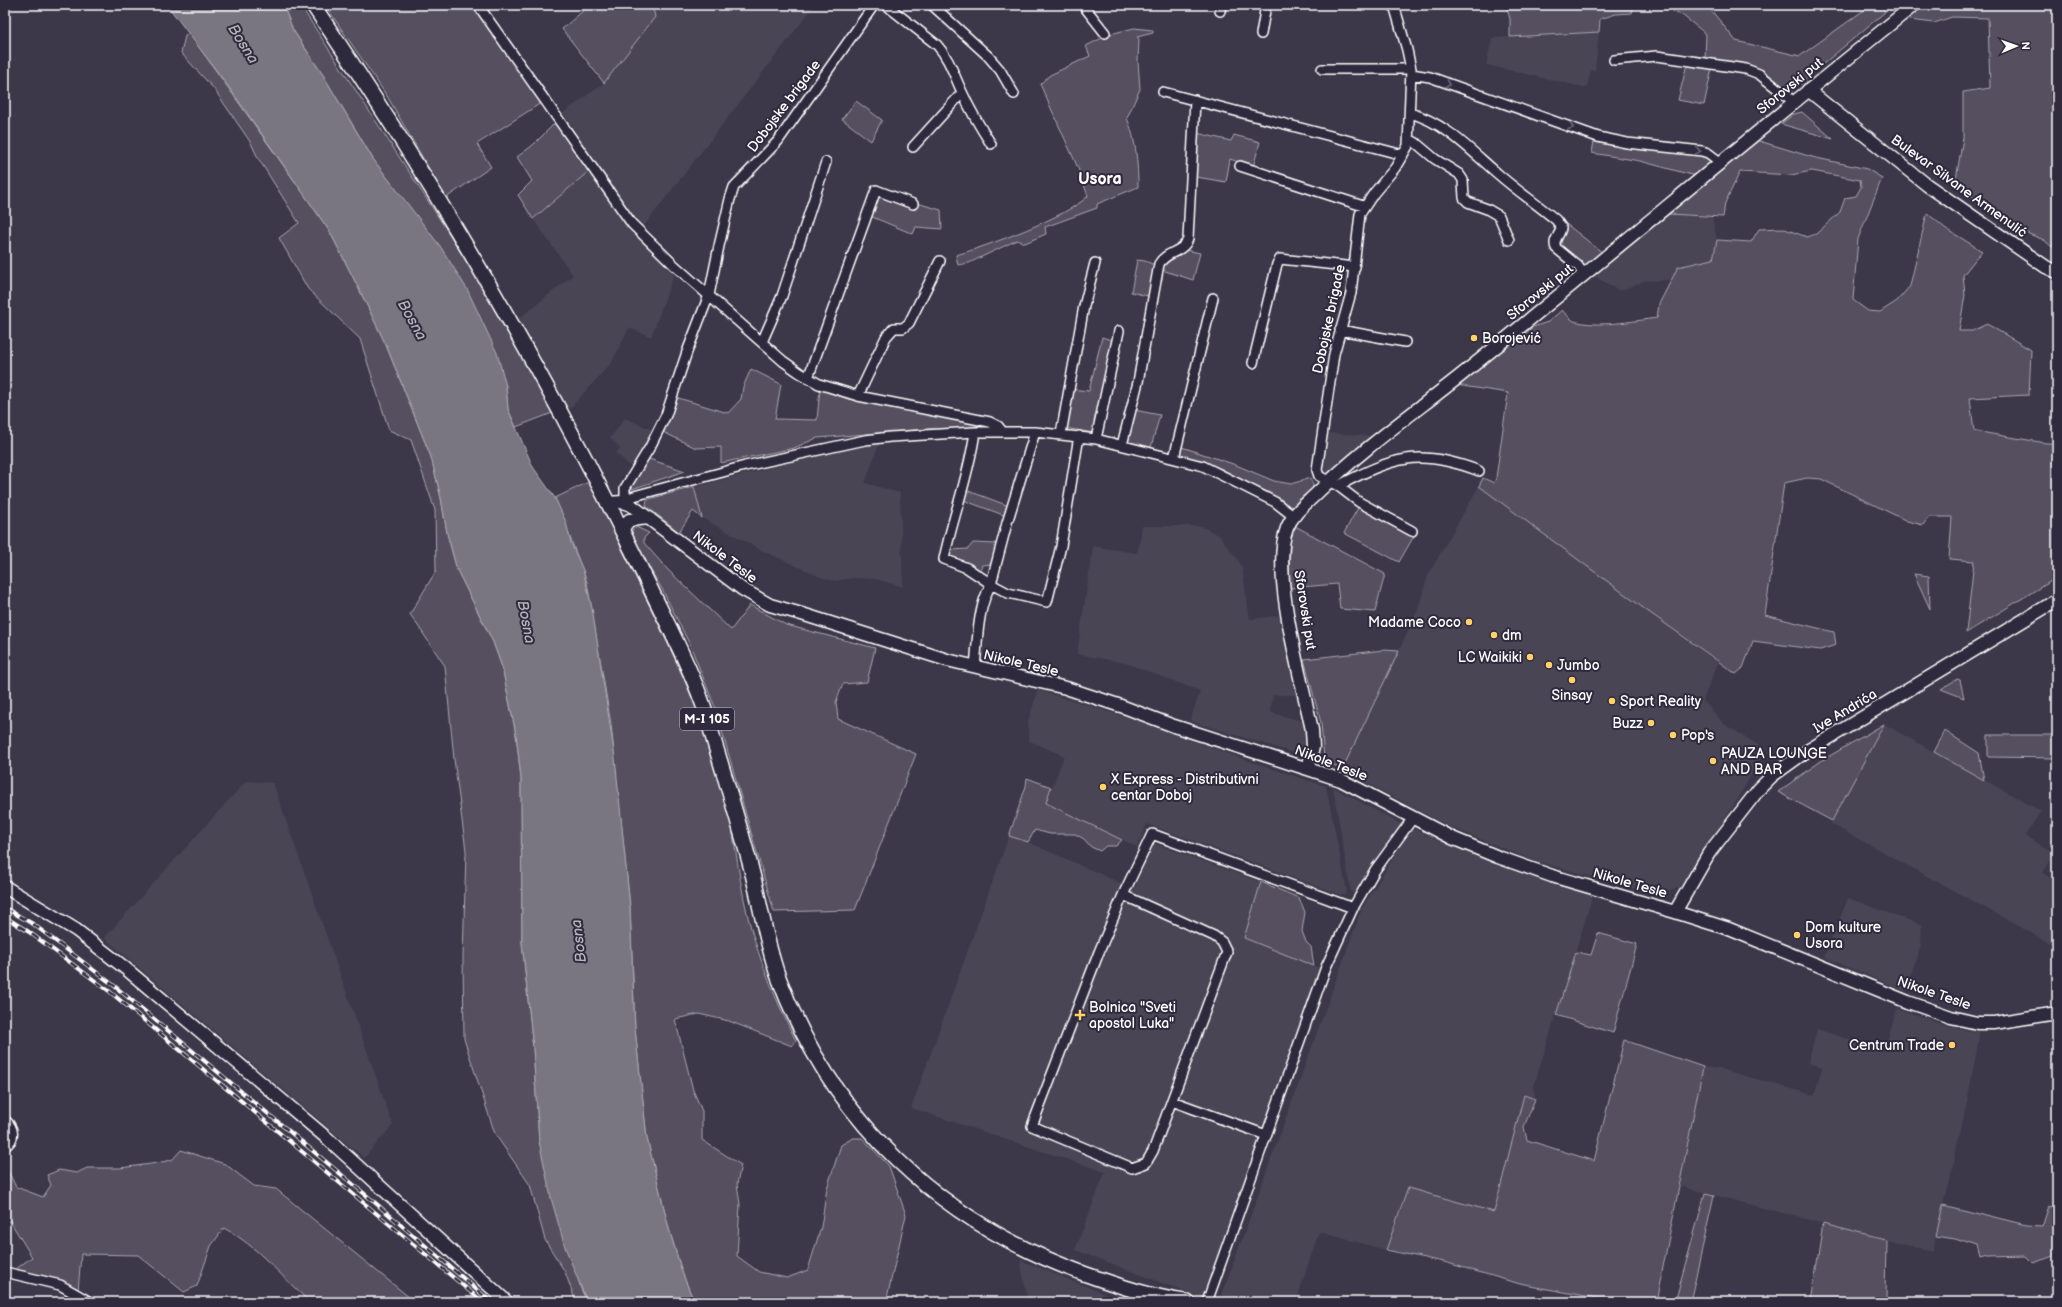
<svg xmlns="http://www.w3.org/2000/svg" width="2062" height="1307" font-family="'Balsamiq Sans',sans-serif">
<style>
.built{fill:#494455}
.green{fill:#555060;stroke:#aaa8b0}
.water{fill:#797682;stroke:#afadb4}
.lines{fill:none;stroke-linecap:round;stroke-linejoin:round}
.street-casing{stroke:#fff;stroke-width:12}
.secondary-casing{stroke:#fff;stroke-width:15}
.primary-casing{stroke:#fff;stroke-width:17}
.street{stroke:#2f2a3d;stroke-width:9}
.secondary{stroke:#2f2a3d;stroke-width:12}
.primary{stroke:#2f2a3d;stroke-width:14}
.rail-casing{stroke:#fff;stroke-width:4}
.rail{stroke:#2f2a3d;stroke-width:2.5;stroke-dasharray:8;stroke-linecap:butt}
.oneway{stroke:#6d6a77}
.poi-dot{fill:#ffd166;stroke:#2f2a3d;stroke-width:1.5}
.labels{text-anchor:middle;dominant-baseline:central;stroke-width:4;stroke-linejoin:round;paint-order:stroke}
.shield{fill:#2f2a3d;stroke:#c1bfc5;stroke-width:1}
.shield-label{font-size:13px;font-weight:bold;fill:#fff}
.street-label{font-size:14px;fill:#fff;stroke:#2f2a3d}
.poi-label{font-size:14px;fill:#fff;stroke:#2f2a3d;text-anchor:start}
.water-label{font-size:15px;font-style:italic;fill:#b5b4ba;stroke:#2f2a3d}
.quarter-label{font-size:16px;font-weight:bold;fill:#fff;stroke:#2f2a3d}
</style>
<rect width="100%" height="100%" fill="#3c3749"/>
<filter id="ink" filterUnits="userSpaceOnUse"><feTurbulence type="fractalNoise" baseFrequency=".025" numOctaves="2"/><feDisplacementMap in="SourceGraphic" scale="8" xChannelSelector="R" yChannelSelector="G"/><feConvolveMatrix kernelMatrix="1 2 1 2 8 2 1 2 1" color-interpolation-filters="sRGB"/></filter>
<g filter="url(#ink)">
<!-- built -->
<path class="built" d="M 652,5 L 815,5 L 641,230 L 563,113 L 604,83 L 655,17 Z
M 1599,32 L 1595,71 L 1591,70 L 1587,88 L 1486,65 L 1492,38 Z
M 589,171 L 621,219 L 675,272 L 651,337 L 629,328 L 612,362 L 566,413 L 517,320 L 573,275 L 533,219 Z
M 1668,214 L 1712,217 L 1717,240 L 1713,259 L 1679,267 L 1670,280 L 1644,281 L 1620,291 L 1594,276 Z
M 625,418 L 655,431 L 632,468 L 616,453 L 620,448 L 610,438 Z
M 1326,433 L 1372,436 L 1365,445 L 1329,473 L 1323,471 L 1322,467 Z
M 879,444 L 865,483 L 900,493 L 903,587 L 875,579 L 854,578 L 835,581 L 823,578 L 763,551 L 702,518 L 694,487 L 832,452 Z
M 1479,486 L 1718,663 L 1703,700 L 1724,724 L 1765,749 L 1738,799 L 1680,887 L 1656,895 L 1532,860 L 1452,828 L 1342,770 L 1417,612 L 1428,575 Z
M 1142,526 L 1201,526 L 1219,535 L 1239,561 L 1242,567 L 1250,619 L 1283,615 L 1298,695 L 1273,695 L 1270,712 L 1305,722 L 1308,736 L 1304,756 L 1190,721 L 1200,691 L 1125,663 L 1077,654 L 1093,546 L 1136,553 L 1138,551 Z
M 1038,690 L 1133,719 L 1249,761 L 1326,786 L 1347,891 L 1345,894 L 1341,895 L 1147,824 L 1137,847 L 1046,803 L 1064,756 L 1029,741 L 1028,721 Z
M 1884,724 L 2041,811 L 2025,836 L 2055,853 L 2043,873 L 2057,882 L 2057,947 L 1831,824 Z
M 246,781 L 273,783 L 393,1125 L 364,1158 L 104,938 Z
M 1333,787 L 1401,824 L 1401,828 L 1355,893 L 1351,893 Z
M 1412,828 L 1460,850 L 1593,895 L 1534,1086 L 1535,1099 L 1524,1095 L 1494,1212 L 1408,1188 L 1386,1250 L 1319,1232 L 1296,1302 L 1230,1302 L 1220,1300 L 1362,908 Z
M 1009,836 L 1028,842 L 1134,889 L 1153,843 L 1261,882 L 1244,938 L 1323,969 L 1202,1298 L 1075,1250 L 1105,1172 L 911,1108 Z
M 1848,898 L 1922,925 L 1921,946 L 1905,991 L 1824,957 Z
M 1897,1008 L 1950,1027 L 1978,1032 L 1979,1038 L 1967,1103 L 1932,1252 L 1679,1186 L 1703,1067 L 1720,1069 L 1814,1095 L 1822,1068 L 1808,1063 L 1817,1029 L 1884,1051 Z
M 1020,1260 L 1108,1295 L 1147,1302 L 1028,1302 Z"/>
<!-- green -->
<path class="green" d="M 283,5 L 300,5 L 441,221 L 485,291 L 555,412 L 516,427 L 508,409 L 506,386 L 392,185 L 373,159 L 323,75 L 293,30 Z
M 325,5 L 473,5 L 541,103 L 477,144 L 491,167 L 446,198 L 387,96 Z
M 581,5 L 652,5 L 655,17 L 604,83 L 562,29 L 584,10 Z
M 1506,5 L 1634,5 L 1632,13 L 1616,14 L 1600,19 L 1599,32 L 1510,37 L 1510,19 Z
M 1677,5 L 1707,5 L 1736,41 L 1800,56 L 1871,5 L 1881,5 L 1885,12 L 1790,92 L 1762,70 L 1755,67 L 1705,60 L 1706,34 L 1682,15 L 1673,12 Z
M 1920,5 L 2057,5 L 2057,233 L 2052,247 L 2044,240 L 2029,234 L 1955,185 L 1963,138 L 1963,92 L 1990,88 L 1988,18 L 1952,17 L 1934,23 L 1902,19 Z
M 1134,28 L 1153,30 L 1153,33 L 1137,37 L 1139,39 L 1138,61 L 1140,89 L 1127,118 C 1136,139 1138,164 1138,187 L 1097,204 L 1097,208 L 1045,227 L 1046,234 L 1025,243 L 1017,240 L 969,263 L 958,265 L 956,255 C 985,247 1069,216 1088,196 L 1078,168 L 1040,84 L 1050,75 L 1090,56 L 1086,46 L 1110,34 Z
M 189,33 L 308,200 L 330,232 L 362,295 L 386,345 L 431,457 L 441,498 L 447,533 L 457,570 L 493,642 L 502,667 L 516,734 L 521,778 L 522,942 L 533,1048 L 539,1141 L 581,1289 L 587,1302 L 576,1302 L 565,1272 L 545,1240 L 530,1185 L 495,1134 L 464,1039 L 463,957 L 466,851 L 454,759 L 445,666 L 410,614 L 436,571 L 435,510 L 411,440 L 389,430 L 360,339 L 308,289 L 279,238 L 299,223 L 258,158 L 251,143 L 214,89 L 181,53 L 185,36 Z
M 1687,64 L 1712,68 L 1704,105 L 1678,100 Z
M 856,101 L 882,120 L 871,141 L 842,119 Z
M 1802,112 L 1833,139 L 1781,124 L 1794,114 Z
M 555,123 L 589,171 L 533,219 L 518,195 L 532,181 L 517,157 L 533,145 Z
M 1197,133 L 1231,141 L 1234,135 L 1260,142 L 1253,167 L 1230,159 L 1226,182 L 1196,177 Z
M 1756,140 L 1812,157 L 1867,169 L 1882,178 L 1858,239 L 1853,300 L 1868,311 L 1880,312 L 1897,301 L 1910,286 L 1927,213 L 1945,228 L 1982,251 L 1963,275 L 1965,295 L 1959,331 L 1972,331 L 1987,324 L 2031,350 L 2029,395 L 1970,398 L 1974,431 L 2046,443 L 2057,443 L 2057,577 L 1966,633 L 1974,561 L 1949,559 L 1952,517 L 1929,517 L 1923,525 L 1907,521 L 1821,479 L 1807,478 L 1784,483 L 1765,615 L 1834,632 L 1836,645 L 1820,650 L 1753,641 L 1743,668 L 1736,674 L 1646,610 L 1479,486 L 1483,478 L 1494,483 L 1496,478 L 1508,393 L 1456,385 L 1533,327 L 1548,322 L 1562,310 C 1565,313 1570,319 1574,321 C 1597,328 1633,321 1657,318 L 1659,304 L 1678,267 L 1713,259 L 1717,240 L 1751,242 L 1759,229 L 1782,228 L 1807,237 L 1816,234 L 1840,212 L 1845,198 L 1856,196 L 1861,187 L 1860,180 L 1812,171 L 1791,175 L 1740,172 L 1725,203 L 1723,217 L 1668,214 Z
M 1594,141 L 1705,154 L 1711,163 L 1696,175 L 1692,175 L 1640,161 L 1592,153 Z
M 879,195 L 915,209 L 917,203 L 941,210 L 942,229 L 916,227 L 913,234 L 870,216 Z
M 1565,223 L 1603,253 L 1586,269 L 1558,244 L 1565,228 Z
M 1186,250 L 1200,253 L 1193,280 L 1162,270 L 1166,260 Z
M 1137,260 L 1145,261 L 1155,265 L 1152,297 L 1131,292 Z
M 1102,337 L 1114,341 L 1094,433 L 1065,428 L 1071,389 L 1089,391 Z
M 751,369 L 781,384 L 775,419 L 817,420 L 820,388 L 848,399 L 989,425 L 990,429 L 928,429 L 817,438 L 794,448 L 721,463 L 721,447 L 696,448 L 661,431 L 675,397 L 728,413 L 741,399 L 743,387 Z
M 1134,410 L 1160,415 L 1151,447 L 1130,443 L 1128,439 Z
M 1179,446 L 1236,465 L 1274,481 L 1291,484 L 1310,478 C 1311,481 1314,484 1313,487 C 1313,494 1298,506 1291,507 L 1222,469 L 1181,455 L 1179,452 Z
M 646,458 L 685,471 L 632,489 L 631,485 Z
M 591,481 C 632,578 688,670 719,771 C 734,819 736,869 748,917 C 759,960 776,1001 796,1041 L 792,1046 L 729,1021 L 699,1014 L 675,1019 L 693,1090 L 702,1111 L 702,1140 L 741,1165 L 737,1184 L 740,1204 L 737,1256 L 759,1272 L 787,1278 L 808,1270 L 821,1227 L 827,1188 L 841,1145 L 853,1138 L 862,1138 L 889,1166 L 906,1215 L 886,1302 L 694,1302 L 682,1272 L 669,1229 L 647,1139 L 635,1029 L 630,907 L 611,724 L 587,582 L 555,498 Z
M 694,487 L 702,518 L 693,511 L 679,532 L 646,506 L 647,500 L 649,499 Z
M 966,490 L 1009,506 L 1006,516 L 963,500 Z
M 1359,506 L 1414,536 L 1399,562 L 1344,533 Z
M 1295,526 L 1385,574 L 1375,612 L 1340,609 L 1337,584 L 1289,588 L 1290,539 Z
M 636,527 L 649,533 L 644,538 L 644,543 L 668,570 L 731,630 L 750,605 L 786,625 L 875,648 L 867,682 L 843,684 L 836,702 L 838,719 L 916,754 L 855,910 L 774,912 L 715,707 L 690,645 L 662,589 L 633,541 L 632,530 Z
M 973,543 L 997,544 L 993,564 L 982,565 L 980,572 L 950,557 L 951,550 L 968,549 Z
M 1914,574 L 1929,576 L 1930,609 Z
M 1384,650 L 1399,651 L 1342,770 L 1324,759 L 1321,723 L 1304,659 Z
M 1957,679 L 1960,680 L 1964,698 L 1941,689 Z
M 1884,724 L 1832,821 L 1778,792 L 1821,761 Z
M 1945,731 L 1979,753 L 1984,780 L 1934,752 Z
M 1988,735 L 2057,735 L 2057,758 L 1988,757 Z
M 1027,778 L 1051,787 L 1046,803 L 1122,840 L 1116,846 L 1106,846 L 1100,851 L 1091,847 L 1084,839 L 1075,834 L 1050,834 L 1035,830 L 1028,842 L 1009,836 L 1026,786 Z
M 1261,882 L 1299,898 L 1305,912 L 1302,931 L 1306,942 L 1311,947 L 1314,966 L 1244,938 Z
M 1598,933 L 1637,944 L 1613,1033 L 1556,1015 L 1576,952 L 1591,955 Z
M 1624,1040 L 1703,1067 L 1656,1302 L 1597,1298 L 1520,1284 L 1444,1262 L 1386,1250 L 1408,1188 L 1494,1212 L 1524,1095 L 1535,1099 L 1524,1127 L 1527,1140 L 1594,1161 Z
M 181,1150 L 225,1164 L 254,1186 L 276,1189 L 415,1302 L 310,1302 C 281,1277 258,1246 224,1228 L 211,1246 L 197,1286 L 184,1292 L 138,1255 L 81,1254 L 78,1292 L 12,1272 L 32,1257 L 10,1221 L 5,1223 L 5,1165 L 16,1187 L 43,1197 L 51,1185 L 47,1175 L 59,1170 L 77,1173 L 87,1168 L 120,1168 L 151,1164 L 172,1160 Z
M 1705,1194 L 1714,1196 L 1690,1302 L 1677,1302 L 1677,1295 Z
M 1943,1205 L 2027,1226 L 2041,1227 L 2048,1206 L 2057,1209 L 2057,1253 L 2034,1262 L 2027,1255 L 1987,1256 L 1980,1258 L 1977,1246 L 1955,1239 L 1936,1236 Z
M 1823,1224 L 1886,1240 L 1885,1299 L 1846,1302 L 1811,1302 Z"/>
<!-- water -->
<path class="water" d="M 167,5 L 283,5 L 293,30 L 323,75 L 373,159 L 440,246 L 467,289 L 497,353 L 506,386 L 508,409 L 533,467 L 555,498 L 566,522 L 571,543 L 583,570 L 592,608 L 615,758 L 630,907 L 635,1029 L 647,1138 L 669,1229 L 682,1272 L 694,1302 L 587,1302 L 565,1247 L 551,1198 L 539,1141 L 533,1048 L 522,942 L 521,778 L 516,734 L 502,667 L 493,642 L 457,570 L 447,533 L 441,498 L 431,457 L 386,345 L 362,295 L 330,232 L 308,200 L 228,86 Z"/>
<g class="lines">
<defs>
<path id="street" d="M 478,5 L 632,224 L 673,264 L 783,361 L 800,373 L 819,384 L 858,396 L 990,422 L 998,426 L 1002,431
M 886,5 L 937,45 C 949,58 954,75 962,92 C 970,110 980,127 991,144
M 932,5 L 988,56 L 1000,70 L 1014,94
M 1083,5 L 1105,33
M 1394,5 L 1407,50 L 1411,69 L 1408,146 L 1395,168 L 1374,193 L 1360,214 L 1351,293 L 1334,354 L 1317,470 L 1319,476 L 1338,486 L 1359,502 L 1412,531
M 1220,11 L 1221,5
M 1261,34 L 1266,5
M 1614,60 L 1657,56 L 1746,69 L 1759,74 L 1794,102
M 1322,69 L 1411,69
M 1411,74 L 1430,77 L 1598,137 L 1627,143 L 1702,151 L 1708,153 L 1720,162
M 1163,92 L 1403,155
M 1410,113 C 1446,123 1471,151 1498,174 C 1516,190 1537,204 1556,220 L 1561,227 C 1561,235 1552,239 1556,248 L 1578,266 L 1584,275
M 1409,139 L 1416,143 L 1435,159 L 1459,174 L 1463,180 L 1464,198 L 1468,202 L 1487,209 L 1499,216 L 1509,240
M 913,147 L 962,93
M 1240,166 L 1363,206
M 1340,330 L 1405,342
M 762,342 L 782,296 L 826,162
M 1253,363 L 1277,264 L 1280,259 L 1355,267
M 808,378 L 876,190 L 913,204
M 858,396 L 886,337 L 894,328 L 903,328 L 909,323 L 940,261
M 975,432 C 969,476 953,516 944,559 L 967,568 L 991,584 C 977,610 978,638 975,667
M 1035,432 L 1007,523 L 991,584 L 1008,593 L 1047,602 L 1061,546 L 1079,436
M 1061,434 L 1084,306 L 1095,263
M 1096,439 L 1119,331
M 1122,445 L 1138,382 L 1159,264 C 1166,251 1183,253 1188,239 L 1195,100
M 1174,458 L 1213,298
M 1338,486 C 1393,457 1419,448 1479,471
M 625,500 L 625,488 L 650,447 L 666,415 L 687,352 L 709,295 L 719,246 L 730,199 L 734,187 L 778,141 L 874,5
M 623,502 L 634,496 L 745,466 L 865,440 L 890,437 L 975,432 L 1035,432 L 1096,439 L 1203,466 L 1275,502 L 1293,516
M 1123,895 L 1214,936 L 1222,942 L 1227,952 L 1153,1151 L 1146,1163 L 1132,1168 L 1032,1126 L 1099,952 L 1123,895 L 1152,834 L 1353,908
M 1172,1101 L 1266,1135
M 5,1120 C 14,1128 16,1139 5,1146
M 5,1272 L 60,1285 L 90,1302
M 1207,1302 L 1326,967 L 1353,908 L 1375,870 L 1413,818"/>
<path id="secondary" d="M 1808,90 L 1927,185 L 2046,267 L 2057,272
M 607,503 L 623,502 L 631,505 L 742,589 L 770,605 L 805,615 L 947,660 L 1066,688 L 1121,706 L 1174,726 L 1308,769 L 1341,780 L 1452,838 L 1498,857 L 1552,876 L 1675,912 L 1729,929 L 1908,1002 L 1951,1017 L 1977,1023 L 1994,1023 L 2057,1013
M 623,534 L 624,527 L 629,520 L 649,518
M 1308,769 L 1313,747 L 1312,730 C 1302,681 1270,572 1287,528 C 1293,513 1306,504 1317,493 C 1361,450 1412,414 1460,376 C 1612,253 1762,127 1914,5
M 5,887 L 76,930 L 125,968 L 328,1139 L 507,1302
M 1675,912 L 1709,853 L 1759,789 L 1772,776 L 1804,753 L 2057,600"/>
<path id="primary" d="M 313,5 C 442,195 558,395 657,602 C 672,633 689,666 701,699 C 708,717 712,736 718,754 C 729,791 740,827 750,864 C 760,901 765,939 778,976 C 831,1120 941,1223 1085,1274 C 1119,1286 1152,1297 1188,1302"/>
</defs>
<!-- street casing -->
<use href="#street" class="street-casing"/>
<!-- secondary casing -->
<use href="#secondary" class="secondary-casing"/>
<!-- primary casing -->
<use href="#primary" class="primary-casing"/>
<!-- street -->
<use href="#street" class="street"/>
<!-- secondary -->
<use href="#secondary" class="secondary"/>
<!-- primary -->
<use href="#primary" class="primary"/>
<defs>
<path id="rail" d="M 5,908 L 33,924 L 112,984 L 372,1200 L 491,1302
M 5,917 L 29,932 L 109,991 L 478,1298"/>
</defs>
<!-- rail casing -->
<use href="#rail" class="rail-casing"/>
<!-- rail -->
<use href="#rail" class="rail"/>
</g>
<!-- one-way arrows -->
<defs><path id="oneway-chevron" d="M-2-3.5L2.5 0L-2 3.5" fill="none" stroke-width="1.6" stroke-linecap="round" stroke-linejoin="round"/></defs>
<g class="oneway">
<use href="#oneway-chevron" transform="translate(1448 84) rotate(21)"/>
<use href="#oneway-chevron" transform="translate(1571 127) rotate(20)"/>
<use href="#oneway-chevron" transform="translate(1698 151) rotate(9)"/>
</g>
</g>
<!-- markers -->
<g class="poi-dot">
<circle cx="1474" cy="338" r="4"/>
<circle cx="1469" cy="622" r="4"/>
<circle cx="1494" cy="635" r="4"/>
<circle cx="1530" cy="657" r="4"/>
<circle cx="1549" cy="665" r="4"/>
<circle cx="1572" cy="680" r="4"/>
<circle cx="1612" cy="701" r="4"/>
<circle cx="1651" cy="723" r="4"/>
<circle cx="1673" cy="735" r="4"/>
<circle cx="1713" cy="761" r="4"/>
<circle cx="1103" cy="787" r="4"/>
<circle cx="1797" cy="935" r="4"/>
<path d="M1078 1009h4v4h4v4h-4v4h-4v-4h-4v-4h4z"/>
<circle cx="1952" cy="1045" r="4"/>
</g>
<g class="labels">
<!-- shield labels -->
<rect class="shield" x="680" y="708" width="54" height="22" rx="3"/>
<g class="shield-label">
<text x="707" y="719">M-I 105</text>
</g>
<!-- street labels -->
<g class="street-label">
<text transform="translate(1790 86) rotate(-39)">Sforovski put</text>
<text transform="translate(784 106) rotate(-53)">Dobojske brigade</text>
<text transform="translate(1959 186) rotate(36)">Bulevar Silvane Armenulić</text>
<text transform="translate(1540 292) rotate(-39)">Sforovski put</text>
<text transform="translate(1329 319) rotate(-78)">Dobojske brigade</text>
<text transform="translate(725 557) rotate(37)">Nikole Tesle</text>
<text transform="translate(1305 610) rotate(81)">Sforovski put</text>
<text transform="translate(1021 663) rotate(13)">Nikole Tesle</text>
<text transform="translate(1845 711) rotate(-31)">Ive Andrića</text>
<text transform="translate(1331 763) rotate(21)">Nikole Tesle</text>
<text transform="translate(1630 883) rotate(16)">Nikole Tesle</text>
<text transform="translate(1934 993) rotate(19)">Nikole Tesle</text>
</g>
<!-- poi labels -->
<g class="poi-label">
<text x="1482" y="338">Borojević</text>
<text x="1461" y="622" text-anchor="end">Madame Coco</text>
<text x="1502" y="635">dm</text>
<text x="1522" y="657" text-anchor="end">LC Waikiki</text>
<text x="1557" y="665">Jumbo</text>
<text x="1572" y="695" text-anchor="middle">Sinsay</text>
<text x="1620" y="701">Sport Reality</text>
<text x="1643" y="723" text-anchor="end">Buzz</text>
<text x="1681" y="735">Pop's</text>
<text x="1721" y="753">PAUZA LOUNGE<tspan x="1721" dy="16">AND BAR</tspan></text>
<text x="1111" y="779">X Express - Distributivni<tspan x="1111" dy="16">centar Doboj</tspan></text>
<text x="1805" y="927">Dom kulture<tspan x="1805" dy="16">Usora</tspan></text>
<text x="1089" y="1007">Bolnica "Sveti<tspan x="1089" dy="16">apostol Luka"</tspan></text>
<text x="1944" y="1045" text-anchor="end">Centrum Trade</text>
</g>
<!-- water labels -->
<g class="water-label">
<text transform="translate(243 44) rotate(58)">Bosna</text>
<text transform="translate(412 320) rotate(61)">Bosna</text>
<text transform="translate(526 622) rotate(79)">Bosna</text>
<text transform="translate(579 941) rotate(-97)">Bosna</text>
</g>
<!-- quarter labels -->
<g class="quarter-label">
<text x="1100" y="179">Usora</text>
</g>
</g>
<!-- margin -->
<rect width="2062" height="1307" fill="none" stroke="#2f2a3d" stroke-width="20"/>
<rect x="10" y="10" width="2042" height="1287" fill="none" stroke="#fff" stroke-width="1.5" filter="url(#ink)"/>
<!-- north arrow -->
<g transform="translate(2016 46) rotate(88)" stroke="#2f2a3d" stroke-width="3" paint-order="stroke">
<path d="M0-3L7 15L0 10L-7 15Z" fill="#ffffff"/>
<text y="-6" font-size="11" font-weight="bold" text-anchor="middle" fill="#ffffff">N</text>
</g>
</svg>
